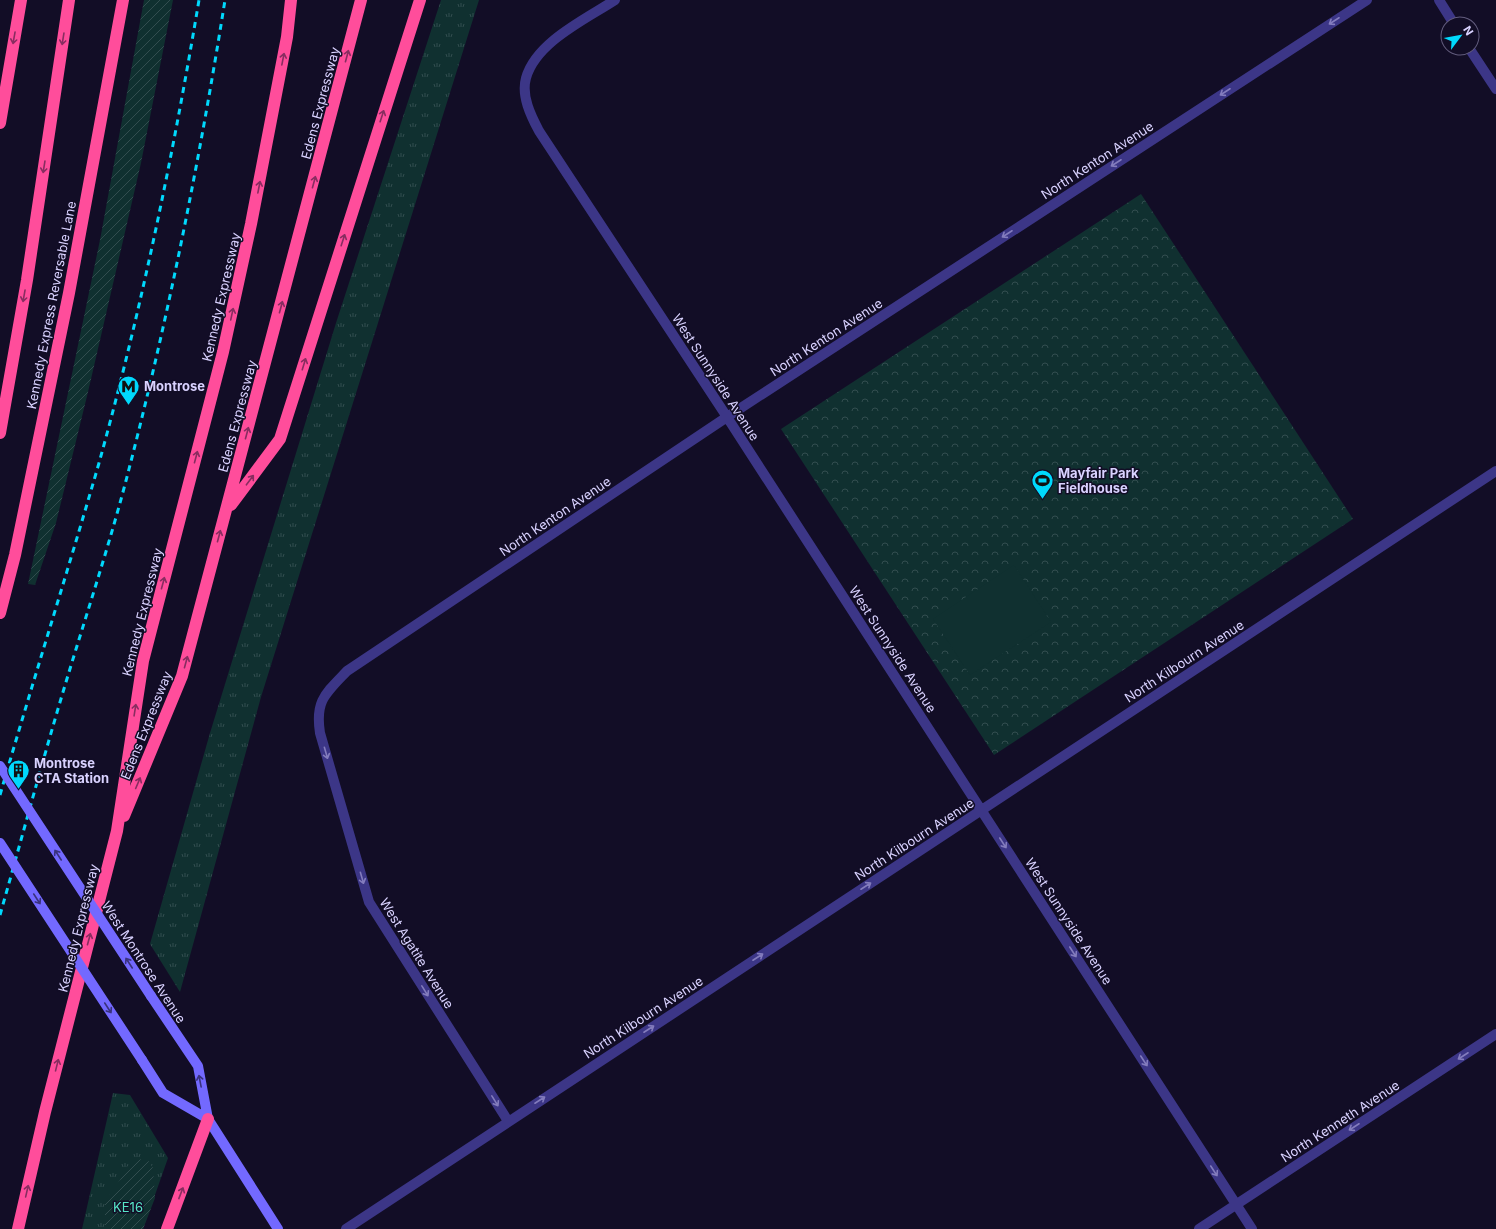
<svg xmlns="http://www.w3.org/2000/svg" width="1496" height="1229" font-family="Inter,sans-serif">
<style>
.grass{fill:url(#grass-tufts)}
.forest{fill:url(#forest-crowns)}
.garden{fill:url(#garden-furrows)}
.pitch{fill:#103030}
.lines{fill:none;stroke-linecap:round;stroke-linejoin:round}
.minor{stroke:#3c3687;stroke-width:10}
.secondary{stroke:#7369ff;stroke-width:10}
.motorway{stroke:#ff4d9b;stroke-width:12}
.rail{stroke:#00d9fd;stroke-width:3;stroke-dasharray:6 5;stroke-linecap:butt}
.secondary-bridge{stroke:#7369ff;stroke-width:10}
.oneway{stroke:#837cbd}
.oneway2{stroke:#882d60}
.oneway3{stroke:#39327d}
.labels{text-anchor:middle;dominant-baseline:central;stroke-width:3;stroke-linejoin:round;paint-order:stroke}
.street-label{font-size:13px;fill:#d9d2ff;stroke:#120d26}
.poi-label{font-size:13px;font-weight:bold;fill:#d9d2ff;stroke:#120d26;text-anchor:start}
.park-label{font-size:13px;fill:#57e6c8;stroke:#120d26}
</style>
<defs>
<pattern id="grass-tufts" width="24" height="20" patternUnits="userSpaceOnUse"><rect width="24" height="20" fill="#103030"/><path d="M3 7l-1-3M5 7V3M7 7l1-3M15 17l-1-3M17 17v-4M19 17l1-3" fill="none" stroke="#324d4f"/></pattern>
<pattern id="forest-crowns" width="20" height="18" patternUnits="userSpaceOnUse"><rect width="20" height="18" fill="#103030"/><path d="M2 6a3 3 0 1 1 6 0M12 15a3 3 0 1 1 6 0" fill="none" stroke="#324d4f"/></pattern>
<pattern id="garden-furrows" width="10" height="10" patternUnits="userSpaceOnUse"><rect width="10" height="10" fill="#103030"/><path d="M-1 1l2-2M0 10L10 0M9 11l2-2" fill="none" stroke="#324d4f"/></pattern>
</defs>
<rect width="100%" height="100%" fill="#120d26"/>
<!-- grass -->
<path class="grass" d="M 441,0 L 479,0 L 261,697 L 180,992 L 150,944 L 210,733 L 336,323 Z
M 113,1093 L 130,1095 L 168,1158 L 143,1229 L 82,1229 Z"/>
<!-- forest -->
<path class="forest" d="M 1141,194 L 1353,519 L 994,755 L 781,429 Z"/>
<!-- garden -->
<path class="garden" d="M 144,0 L 173,0 L 141,163 L 88,392 L 56,523 L 35,585 L 28,584 L 100,240 Z
M 147,1159 L 153,1168 L 155,1198 L 143,1229 L 105,1229 L 105,1200 L 120,1180 L 131,1160 Z"/>
<!-- pitch -->
<path class="pitch" d="M 1014,565 L 1051,622 L 970,675 L 933,619 Z"/>
<g class="lines">
<!-- minor -->
<path class="minor" d="M 615,0 C 586,19 536,42 526,78 C 521,96 531,116 539,131 L 727,417 L 1252,1229
M 1439,0 L 1454,24
M 1469,48 L 1496,89
M 508,1121 L 369,902 L 320,733 C 315,701 325,694 347,671 L 727,417 L 1367,0
M 346,1229 L 1496,471
M 1199,1229 L 1496,1034"/>
<!-- secondary -->
<path class="secondary" d="M 151,996 L 198,1066 L 208,1119 L 278,1229
M 142,1060 L 163,1093 L 208,1119"/>
<!-- motorway -->
<path class="motorway" d="M 0,123 L 21,0
M 0,433 L 27,280 L 69,0
M 231,505 L 280,439 L 420,0
M 0,613 L 15,555 L 69,293 L 123,0
M 124,816 L 182,676 L 361,0
M 18,1229 L 45,1112 L 117,831 L 143,661 L 223,352 L 251,224 L 287,37 L 291,0
M 167,1229 L 208,1119"/>
<!-- rail -->
<path class="rail" d="M 0,795 C 32,684 67,574 99,463 C 141,311 173,156 199,0
M 0,915 C 21,841 41,766 63,692 C 85,618 110,544 129,469 C 169,314 200,158 225,0"/>
<!-- secondary-bridge -->
<path class="secondary-bridge" d="M 0,766 L 151,996
M 0,843 L 142,1060"/>
</g>
<!-- one-way arrows -->
<defs><path id="oneway-shaft" d="M-6 0H5M1.5-3L5.5 0L1.5 3" fill="none" stroke-width="1.6" stroke-linecap="round" stroke-linejoin="round"/></defs>
<g class="oneway">
<use href="#oneway-shaft" transform="translate(1334 21) rotate(147)"/>
<use href="#oneway-shaft" transform="translate(1225 92) rotate(147)"/>
<use href="#oneway-shaft" transform="translate(1116 163) rotate(147)"/>
<use href="#oneway-shaft" transform="translate(1007 234) rotate(147)"/>
<use href="#oneway-shaft" transform="translate(326 753) rotate(74)"/>
<use href="#oneway-shaft" transform="translate(1003 843) rotate(57)"/>
<use href="#oneway-shaft" transform="translate(362 878) rotate(74)"/>
<use href="#oneway-shaft" transform="translate(866 886) rotate(-33)"/>
<use href="#oneway-shaft" transform="translate(1073 952) rotate(57)"/>
<use href="#oneway-shaft" transform="translate(758 957) rotate(-33)"/>
<use href="#oneway-shaft" transform="translate(425 991) rotate(58)"/>
<use href="#oneway-shaft" transform="translate(649 1029) rotate(-33)"/>
<use href="#oneway-shaft" transform="translate(1463 1056) rotate(147)"/>
<use href="#oneway-shaft" transform="translate(1144 1061) rotate(57)"/>
<use href="#oneway-shaft" transform="translate(540 1100) rotate(-33)"/>
<use href="#oneway-shaft" transform="translate(495 1101) rotate(58)"/>
<use href="#oneway-shaft" transform="translate(1354 1127) rotate(147)"/>
<use href="#oneway-shaft" transform="translate(1214 1171) rotate(57)"/>
</g>
<g class="oneway2">
<use href="#oneway-shaft" transform="translate(14 38) rotate(100)"/>
<use href="#oneway-shaft" transform="translate(63 39) rotate(99)"/>
<use href="#oneway-shaft" transform="translate(347 56) rotate(-75)"/>
<use href="#oneway-shaft" transform="translate(283 59) rotate(-79)"/>
<use href="#oneway-shaft" transform="translate(382 116) rotate(-72)"/>
<use href="#oneway-shaft" transform="translate(44 167) rotate(99)"/>
<use href="#oneway-shaft" transform="translate(314 182) rotate(-75)"/>
<use href="#oneway-shaft" transform="translate(259 187) rotate(-79)"/>
<use href="#oneway-shaft" transform="translate(343 240) rotate(-72)"/>
<use href="#oneway-shaft" transform="translate(24 296) rotate(100)"/>
<use href="#oneway-shaft" transform="translate(281 307) rotate(-75)"/>
<use href="#oneway-shaft" transform="translate(232 314) rotate(-78)"/>
<use href="#oneway-shaft" transform="translate(304 364) rotate(-73)"/>
<use href="#oneway-shaft" transform="translate(247 433) rotate(-75)"/>
<use href="#oneway-shaft" transform="translate(196 457) rotate(-75)"/>
<use href="#oneway-shaft" transform="translate(250 480) rotate(-53)"/>
<use href="#oneway-shaft" transform="translate(219 536) rotate(-75)"/>
<use href="#oneway-shaft" transform="translate(163 583) rotate(-75)"/>
<use href="#oneway-shaft" transform="translate(186 662) rotate(-75)"/>
<use href="#oneway-shaft" transform="translate(135 710) rotate(-81)"/>
<use href="#oneway-shaft" transform="translate(138 783) rotate(-67)"/>
<use href="#oneway-shaft" transform="translate(89 939) rotate(-75)"/>
<use href="#oneway-shaft" transform="translate(57 1065) rotate(-76)"/>
<use href="#oneway-shaft" transform="translate(27 1191) rotate(-77)"/>
<use href="#oneway-shaft" transform="translate(181 1193) rotate(-69)"/>
</g>
<g class="oneway3">
<use href="#oneway-shaft" transform="translate(58 855) rotate(-123)"/>
<use href="#oneway-shaft" transform="translate(37 899) rotate(57)"/>
<use href="#oneway-shaft" transform="translate(129 963) rotate(-123)"/>
<use href="#oneway-shaft" transform="translate(108 1008) rotate(57)"/>
<use href="#oneway-shaft" transform="translate(200 1081) rotate(-101)"/>
</g>
<!-- icons -->
<defs>
<symbol id="metro-pin" viewBox="-11 -11 22 30"><path d="M0 17L-7.5 6A9.5 9.5 0 1 1 7.5 6Z" fill="#00d9fd" stroke="#120d26"/><path d="M-5.5 5V-5H-3L0 0L3-5H5.5V5H3V-.5L0 4L-3-.5V5Z" fill="#111"/></symbol>
<symbol id="stadium-pin" viewBox="-11 -11 22 30"><path d="M0 17L-7.5 6A9.5 9.5 0 1 1 7.5 6Z" fill="#00d9fd" stroke="#120d26"/><path d="M0-5a6.5 5 0 1 0 0 10a6.5 5 0 1 0 0-10ZM-3.5-1.8h7v3.6h-7Z" fill="#111"/></symbol>
<symbol id="building-pin" viewBox="-11 -11 22 30"><path d="M0 17L-7.5 6A9.5 9.5 0 1 1 7.5 6Z" fill="#00d9fd" stroke="#120d26"/><path d="M-4-6H4V6H1V3H-1V6H-4ZM-2.5-4.3h1.7v1.8h-1.7ZM.8-4.3h1.7v1.8H.8ZM-2.5-1h1.7V.8h-1.7ZM.8-1h1.7V.8H.8Z" fill="#111"/></symbol>
</defs>
<g fill-rule="evenodd">
<use href="#metro-pin" x="116" y="374" width="25" height="34"/>
<use href="#stadium-pin" x="1030" y="468" width="25" height="34"/>
<use href="#building-pin" x="6" y="758" width="25" height="34"/>
</g>
<g class="labels">
<!-- street labels -->
<g class="street-label">
<text transform="translate(320 103) rotate(-75)">Edens Expressway</text>
<text transform="translate(1097 160) rotate(-33)">North Kenton Avenue</text>
<text transform="translate(221 297) rotate(-77)">Kennedy Expressway</text>
<text transform="translate(51 305) rotate(-79)">Kennedy Express Reversable Lane</text>
<text transform="translate(826 337) rotate(-33)">North Kenton Avenue</text>
<text transform="translate(716 377) rotate(57)">West Sunnyside Avenue</text>
<text transform="translate(237 416) rotate(-75)">Edens Expressway</text>
<text transform="translate(555 516) rotate(-34)">North Kenton Avenue</text>
<text transform="translate(142 612) rotate(-76)">Kennedy Expressway</text>
<text transform="translate(893 649) rotate(57)">West Sunnyside Avenue</text>
<text transform="translate(1184 661) rotate(-33)">North Kilbourn Avenue</text>
<text transform="translate(146 725) rotate(-68)">Edens Expressway</text>
<text transform="translate(914 839) rotate(-33)">North Kilbourn Avenue</text>
<text transform="translate(1069 921) rotate(57)">West Sunnyside Avenue</text>
<text transform="translate(78 928) rotate(-76)">Kennedy Expressway</text>
<text transform="translate(417 953) rotate(58)">West Agatite Avenue</text>
<text transform="translate(144 962) rotate(57)">West Montrose Avenue</text>
<text transform="translate(643 1017) rotate(-33)">North Kilbourn Avenue</text>
<text transform="translate(1340 1121) rotate(-33)">North Kenneth Avenue</text>
</g>
<!-- poi labels -->
<g class="poi-label">
<text x="144" y="386">Montrose</text>
<text x="1058" y="473">Mayfair Park<tspan x="1058" dy="15">Fieldhouse</tspan></text>
<text x="34" y="763">Montrose<tspan x="34" dy="15">CTA Station</tspan></text>
</g>
<!-- park labels -->
<g class="park-label">
<text x="128" y="1207">KE16</text>
</g>
</g>
<!-- north arrow -->
<g transform="translate(1460 36) rotate(58)"><circle r="19" fill="#120d26" stroke="#625c7d"/>
<path d="M0-3L7 15L0 10L-7 15Z" fill="#00d9fd"/>
<text y="-6" font-size="11" font-weight="bold" text-anchor="middle" fill="#d9d2ff">N</text>
</g>
</svg>
